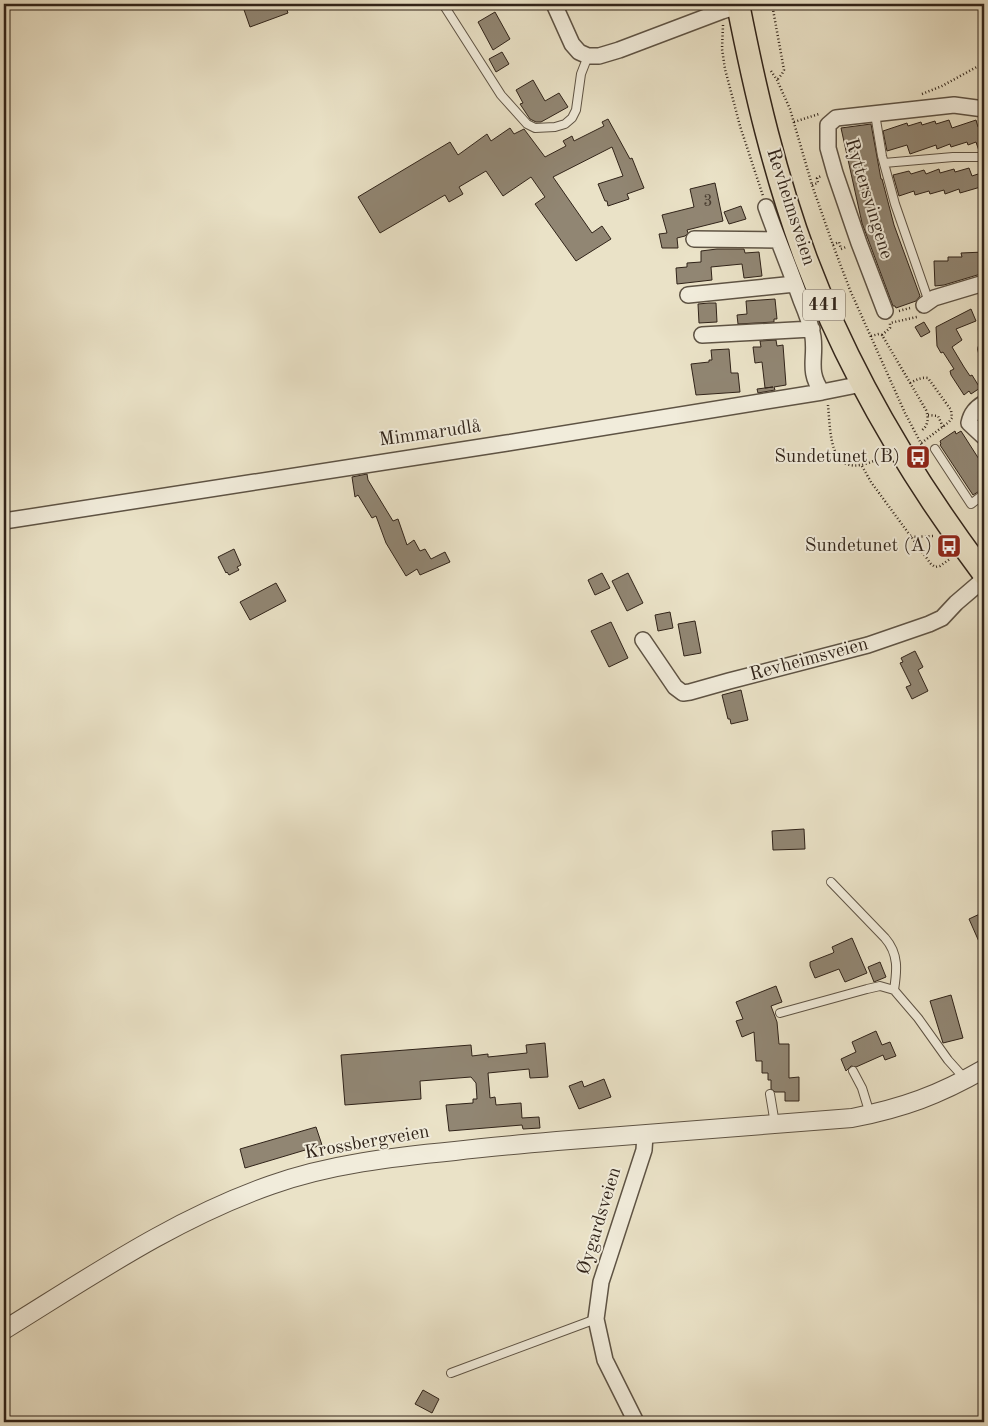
<svg xmlns="http://www.w3.org/2000/svg" width="988" height="1426" font-family="'Old Standard TT',serif">
<style>
.building{fill:#918673;stroke:#302319}
.lines{fill:none;stroke-linecap:round;stroke-linejoin:round}
.service-casing{stroke:#5e5344;stroke-width:10}
.minor-casing{stroke:#5e5344;stroke-width:18}
.tertiary-casing{stroke:#5e5344;stroke-width:20}
.primary-casing{stroke:#302319;stroke-width:25}
.path{stroke:#302319;stroke-width:2.5;stroke-dasharray:1 2.5;stroke-linecap:butt}
.service{stroke:#f1ecdb;stroke-width:8}
.minor{stroke:#f1ecdb;stroke-width:15}
.tertiary{stroke:#f1ecdb;stroke-width:18}
.primary{stroke:#eae2c7;stroke-width:22}
.labels{text-anchor:middle;dominant-baseline:central;stroke-width:4;stroke-linejoin:round;paint-order:stroke}
.number-label{font-size:16px;fill:#483c30}
.shield{fill:#f1ecdb;stroke:#6a5f53;stroke-width:1}
.shield-label{font-size:18px;font-weight:bold;fill:#302319}
.street-label{font-size:19px;fill:#302319;stroke:#f1ecdb}
.poi-label{font-size:19px;fill:#302319;stroke:#f1ecdb;text-anchor:end}
</style>
<rect width="100%" height="100%" fill="#eae2c7"/>
<filter id="stains"><feTurbulence type="fractalNoise" baseFrequency=".004" numOctaves="4"/><feColorMatrix values="0 0 0 0 .2 0 0 0 0 .09 0 0 0 0 .02 0 0 0 .5 -.17"/></filter>
<radialGradient id="worn" r=".72"><stop offset=".6" stop-color="#630" stop-opacity="0"/><stop offset="1" stop-color="#630" stop-opacity=".3"/></radialGradient>
<!-- building -->
<path class="building" d="M 242,4 L 285,4 L 288,13 L 250,27 Z
M 495,12 L 510,39 L 493,50 L 478,22 Z
M 502,52 L 509,64 L 496,72 L 489,59 Z
M 533,80 L 545,101 L 559,93 L 568,107 L 541,122 L 536,122 L 530,119 L 520,104 L 523,103 L 516,90 Z
M 608,119 L 630,159 L 632,158 L 644,188 L 627,194 L 629,199 L 608,206 L 607,201 L 605,201 L 598,184 L 623,176 L 612,147 L 553,177 L 592,233 L 602,226 L 611,239 L 576,261 L 535,204 L 545,197 L 531,177 L 503,196 L 486,171 L 459,187 L 463,194 L 449,202 L 445,195 L 380,233 L 358,197 L 450,142 L 458,155 L 487,134 L 491,141 L 510,128 L 514,134 L 524,129 L 545,157 L 566,146 L 563,141 L 572,136 L 574,141 L 604,126 L 602,122 Z
M 949,120 L 952,128 L 976,120 L 978,127 L 984,125 L 984,151 L 979,151 L 976,142 L 968,145 L 967,142 L 951,147 L 950,144 L 937,149 L 936,145 L 910,154 L 907,145 L 887,151 L 883,131 L 907,123 L 908,126 L 921,122 L 922,125 L 935,121 L 936,124 Z
M 871,124 L 881,179 L 882,179 L 894,225 L 920,296 L 916,301 L 896,308 L 895,306 L 893,306 L 862,223 L 841,128 Z
M 969,168 L 972,176 L 984,172 L 984,186 L 960,193 L 959,189 L 945,194 L 944,190 L 930,194 L 929,191 L 915,195 L 914,191 L 899,196 L 893,175 L 909,171 L 911,174 L 924,170 L 926,174 L 939,169 L 940,173 L 954,169 L 955,172 Z
M 715,183 L 723,221 L 687,230 L 688,233 L 685,236 L 677,238 L 678,248 L 662,248 L 659,234 L 667,233 L 662,215 L 694,207 L 690,189 Z
M 741,206 L 746,219 L 729,224 L 724,212 Z
M 717,249 L 744,249 L 745,253 L 759,252 L 762,276 L 744,278 L 742,264 L 711,267 L 712,280 L 677,284 L 676,268 L 687,267 L 687,263 L 701,262 L 701,251 Z
M 984,252 L 984,273 L 944,285 L 935,286 L 934,261 L 948,261 L 948,257 L 962,257 L 961,253 Z
M 775,299 L 777,319 L 774,319 L 774,322 L 738,324 L 737,315 L 747,314 L 746,301 Z
M 709,303 L 716,303 L 717,322 L 699,323 L 698,304 Z
M 971,309 L 976,321 L 956,329 L 962,340 L 952,347 L 964,367 L 970,376 L 972,375 L 980,388 L 971,394 L 969,391 L 964,395 L 951,375 L 950,371 L 954,369 L 943,352 L 941,353 L 937,346 L 936,327 Z
M 924,322 L 930,332 L 921,337 L 915,327 Z
M 776,340 L 777,346 L 783,345 L 786,385 L 774,387 L 775,390 L 758,393 L 757,389 L 773,387 L 765,388 L 762,362 L 755,363 L 753,347 L 761,347 L 760,341 Z
M 729,349 L 731,373 L 738,373 L 740,392 L 696,395 L 691,364 L 709,362 L 709,360 L 712,360 L 711,350 Z
M 955,431 L 956,434 L 961,431 L 984,467 L 984,488 L 981,490 L 973,495 L 940,445 L 941,444 L 940,441 Z
M 367,474 L 368,480 L 393,521 L 398,519 L 407,545 L 414,540 L 420,551 L 425,549 L 431,559 L 445,552 L 450,562 L 420,575 L 417,569 L 406,576 L 386,543 L 376,516 L 372,518 L 358,495 L 355,497 L 352,477 Z
M 234,549 L 241,565 L 237,567 L 239,570 L 229,575 L 227,572 L 226,573 L 218,557 Z
M 602,573 L 610,588 L 595,595 L 588,580 Z
M 628,573 L 643,603 L 627,611 L 612,581 Z
M 276,583 L 286,601 L 250,620 L 240,602 Z
M 670,612 L 673,628 L 658,631 L 655,615 Z
M 695,621 L 701,653 L 684,656 L 678,624 Z
M 611,622 L 628,658 L 609,667 L 591,631 Z
M 915,651 L 923,667 L 918,670 L 928,691 L 912,699 L 906,687 L 911,685 L 900,663 L 903,662 L 901,658 Z
M 741,690 L 748,720 L 731,724 L 730,719 L 728,719 L 722,695 Z
M 804,829 L 805,849 L 773,850 L 772,831 Z
M 984,912 L 984,953 L 969,919 Z
M 852,938 L 867,973 L 845,982 L 839,969 L 815,978 L 810,966 L 810,962 L 833,953 L 834,952 L 832,947 Z
M 880,962 L 886,977 L 874,982 L 868,967 Z
M 776,986 L 782,1002 L 771,1006 L 777,1022 L 779,1044 L 789,1044 L 789,1078 L 799,1077 L 799,1101 L 785,1101 L 785,1092 L 775,1092 L 771,1089 L 771,1080 L 768,1080 L 768,1073 L 762,1073 L 762,1061 L 756,1061 L 754,1032 L 742,1037 L 736,1021 L 743,1019 L 736,1002 Z
M 951,995 L 963,1038 L 943,1043 L 930,1001 Z
M 876,1031 L 882,1045 L 890,1042 L 896,1056 L 885,1060 L 883,1055 L 856,1067 L 851,1066 L 846,1071 L 841,1059 L 856,1052 L 852,1042 Z
M 545,1043 L 548,1077 L 530,1078 L 529,1069 L 488,1073 L 490,1098 L 495,1097 L 496,1105 L 521,1103 L 522,1118 L 539,1117 L 540,1128 L 523,1129 L 522,1125 L 449,1131 L 446,1105 L 473,1103 L 473,1099 L 477,1099 L 476,1083 L 471,1077 L 420,1081 L 421,1099 L 345,1105 L 341,1055 L 471,1045 L 472,1056 L 488,1054 L 488,1057 L 527,1053 L 526,1045 Z
M 604,1079 L 611,1097 L 579,1109 L 569,1086 L 582,1081 L 584,1087 Z
M 316,1127 L 322,1145 L 245,1168 L 240,1149 Z
M 423,1390 L 439,1399 L 432,1413 L 415,1404 Z"/>
<g class="lines">
<defs>
<path id="service" d="M 443,4 L 501,95 L 527,124 L 535,128 L 555,127 L 565,124 L 572,118 L 576,110 L 581,74 L 588,56
M 875,114 L 882,156 L 895,204 L 929,302
M 884,163 L 953,157 L 984,157
M 982,349 L 984,356
M 935,449 L 971,504 L 984,494
M 831,882 L 885,938 C 899,954 897,971 894,990
M 780,1013 L 867,989 L 880,986 L 894,990 L 918,1018 L 948,1060 L 966,1080
M 853,1071 L 862,1088 L 870,1114
M 770,1094 L 775,1124
M 451,1373 L 596,1319"/>
<path id="minor" d="M 554,4 L 572,44 L 579,52 L 588,56 L 599,56 L 619,50 L 722,11 L 738,6
M 766,207 C 777,238 790,269 801,300 C 806,312 811,324 813,337 C 816,359 807,371 822,392
M 694,239 L 778,240
M 688,295 L 795,284
M 924,305 L 934,298 L 984,283
M 885,311 L 859,243 L 835,173 L 828,148 L 828,125 L 836,118 L 954,105 L 984,109
M 702,335 L 812,329
M 984,403 C 976,408 971,413 969,423 L 984,437
M 4,521 L 507,443 L 822,392 L 862,384
M 643,640 L 675,687 L 683,693 L 690,692 L 729,681 L 868,645 L 929,624 L 942,618 L 956,603 L 984,579
M 636,1422 L 605,1360 L 596,1319 L 601,1282 L 644,1150 L 645,1135"/>
<path id="tertiary" d="M 4,1330 C 90,1277 174,1219 271,1185 C 330,1164 393,1157 455,1151 C 489,1147 523,1144 557,1141 C 656,1134 754,1126 852,1118 C 903,1108 939,1095 984,1069"/>
<path id="primary" d="M 738,4 C 755,90 775,176 806,259 C 849,373 911,477 984,574"/>
</defs>
<!-- service casing -->
<use href="#service" class="service-casing"/>
<!-- minor casing -->
<use href="#minor" class="minor-casing"/>
<!-- tertiary casing -->
<use href="#tertiary" class="tertiary-casing"/>
<!-- primary casing -->
<use href="#primary" class="primary-casing"/>
<!-- path -->
<path class="path" d="M 684,4 L 692,7
M 772,4 L 784,70 L 782,74 L 777,80
M 723,25 L 722,49 L 725,69 L 740,126 L 763,196
M 771,71 L 777,80 L 790,109 L 812,185 L 833,245 L 850,290 L 905,413 L 925,451
M 922,94 L 942,86 L 984,63
M 794,122 L 819,114
M 812,185 L 818,183 L 817,178 L 821,176
M 833,245 L 839,242 L 841,249 L 846,247
M 899,311 L 910,308
M 882,335 L 890,328 L 890,323 L 917,317
M 871,336 L 879,334 L 882,335 L 926,410 C 929,419 928,426 921,431
M 910,383 C 916,380 921,377 928,378 L 951,410 L 952,418 L 949,422 L 920,444
M 828,405 C 831,437 829,481 876,460
M 928,415 L 938,416 L 943,427
M 862,466 L 871,482 L 931,564 L 935,567 L 940,566 L 950,559
M 911,537 L 934,536"/>
<!-- service -->
<use href="#service" class="service"/>
<!-- minor -->
<use href="#minor" class="minor"/>
<!-- tertiary -->
<use href="#tertiary" class="tertiary"/>
<!-- primary -->
<use href="#primary" class="primary"/>
</g>
<!-- icons -->
<defs>
<symbol id="bus-square" viewBox="-11 -11 22 22"><rect x="-9" y="-9" width="18" height="18" rx="4" fill="#8f2418" stroke="#f1ecdb"/><path d="M-5-6H5V4H4V6H2V4H-2V6H-4V4H-5ZM-3.5-4V0h7V-4ZM-3.5 1.2v1.5H-2V1.2ZM2 1.2v1.5H3.5V1.2Z" fill="#fff"/></symbol>
</defs>
<g fill-rule="evenodd">
<use href="#bus-square" x="904" y="443" width="28" height="28"/>
<use href="#bus-square" x="935" y="532" width="28" height="28"/>
</g>
<g class="labels">
<!-- number labels -->
<g class="number-label">
<text x="708" y="202">3</text>
</g>
<!-- shield labels -->
<rect class="shield" x="803" y="289.5" width="42" height="31" rx="4"/>
<g class="shield-label">
<text x="824" y="305">441</text>
</g>
<!-- street labels -->
<g class="street-label">
<text transform="translate(868 199) rotate(73)">Ryttersvingene</text>
<text transform="translate(790 207) rotate(72)">Revheimsveien</text>
<text transform="translate(430 434) rotate(-8)">Mimmarudlå</text>
<text transform="translate(809 660) rotate(-15)">Revheimsveien</text>
<text transform="translate(367 1143) rotate(-10)">Krossbergveien</text>
<text transform="translate(600 1221) rotate(-73)">Øygardsveien</text>
</g>
<!-- poi labels -->
<g class="poi-label">
<text x="900" y="457">Sundetunet (B)</text>
<text x="932" y="546">Sundetunet (A)</text>
</g>
</g>
<!-- margin -->
<rect width="988" height="1426" fill="none" stroke="#eae2c7" stroke-width="20"/>
<rect x="5" y="5" width="978" height="1416" fill="none" stroke="#302319" stroke-width="2.5"/>
<rect x="10" y="10" width="968" height="1406" fill="none" stroke="#302319"/>
<rect width="100%" height="100%" filter="url(#stains)"/>
<rect width="100%" height="100%" fill="url(#worn)"/>
</svg>
